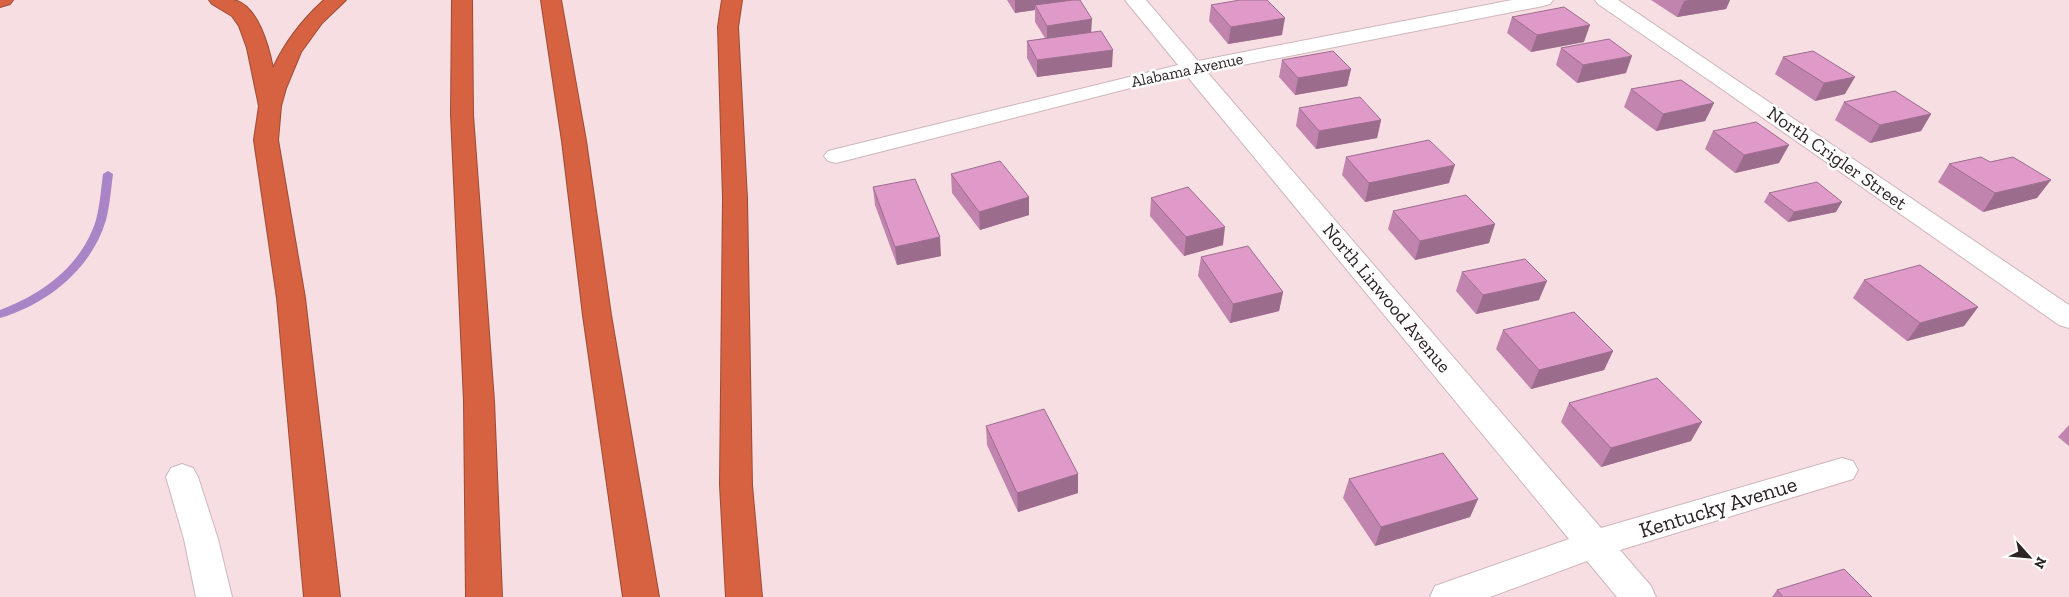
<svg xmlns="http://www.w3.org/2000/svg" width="2069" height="597" font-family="'Zilla Slab',serif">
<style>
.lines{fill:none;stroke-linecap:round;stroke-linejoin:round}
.stream{fill:#a984c7;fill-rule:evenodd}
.minor-casing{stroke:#ceb6ba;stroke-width:2}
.highway-casing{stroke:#9b4c38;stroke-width:2}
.minor{fill:#fff;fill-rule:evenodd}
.highway{fill:#d66242;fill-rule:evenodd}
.wall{fill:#c084ae}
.shaded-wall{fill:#9c6c8d}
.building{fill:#df9aca;stroke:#9c6c8d}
.labels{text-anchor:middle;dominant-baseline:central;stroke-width:5;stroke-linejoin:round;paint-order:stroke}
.far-street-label{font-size:16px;fill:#2d2425;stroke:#fff}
.street-label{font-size:19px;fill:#2d2425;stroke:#fff}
.near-street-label{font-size:22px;fill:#2d2425;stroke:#fff}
</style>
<rect width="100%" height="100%" fill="#f7dee2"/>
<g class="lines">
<!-- stream -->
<path class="stream" d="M 108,171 L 113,174 C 111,189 110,205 106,220 C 92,268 48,304 0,318 L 0,310 C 43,294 82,265 96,220 C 100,205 101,189 103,174 Z"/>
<defs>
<path id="minor" d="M 1125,0 L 1146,0 L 1198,61 L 1512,0 L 1553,0 L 1550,4 L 1543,6 L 1207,72 L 1601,528 L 1842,458 L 1853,461 L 1858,470 L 1853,479 L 1620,550 L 1651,586 L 1656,597 L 1617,597 L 1587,561 L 1490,597 L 1430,597 L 1435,586 L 1569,539 L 1187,76 L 1158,81 L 836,163 L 828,161 L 824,156 L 828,151 L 1178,65 Z
M 1595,0 L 1618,0 L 2069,305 L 2069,328 L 2059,325 L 1719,87 L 1598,4 Z
M 182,464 L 193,468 L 198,477 L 218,539 L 232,597 L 196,597 L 184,539 L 166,477 L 171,468 Z"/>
<path id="highway" d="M 0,0 L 13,0 L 10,4 L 0,7 Z
M 209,0 C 217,0 225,0 233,0 C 258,4 269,48 273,68 C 285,42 303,19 324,0 L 346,0 L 322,23 L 301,52 L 286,88 L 281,106 L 278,140 L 305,298 L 340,597 L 304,597 L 277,298 L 254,140 L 259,106 L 247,48 L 239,26 L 232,16 L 212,4 Z
M 452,0 L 472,0 L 473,115 L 494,401 L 502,597 L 466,597 L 464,401 L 451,115 Z
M 541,0 L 561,0 L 586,141 L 611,315 L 659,597 L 623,597 L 583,315 L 562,141 Z
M 722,0 L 742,0 L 738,27 L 747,199 L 752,485 L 762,597 L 726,597 L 720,485 L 723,199 L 718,27 Z"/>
</defs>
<!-- minor casing -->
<use href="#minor" class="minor-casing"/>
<!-- highway casing -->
<use href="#highway" class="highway-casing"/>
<!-- minor -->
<use href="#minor" class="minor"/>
<!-- highway -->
<use href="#highway" class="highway"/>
</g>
<!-- wall -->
<path class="wall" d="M 1007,0 L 1080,0 L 1091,32 L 1112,67 L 1037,77 L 1027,58 L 1027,41 L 1045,38 L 1035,22 L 1035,10 L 1015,13 Z
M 1651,0 L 1730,0 L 1726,9 L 1677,17 Z
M 1211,5 L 1282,35 L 1228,44 L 1209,21 Z
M 1512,17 L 1584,42 L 1531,52 L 1507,33 Z
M 1561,48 L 1626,73 L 1577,83 L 1556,65 Z
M 1783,57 L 1845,94 L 1815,101 L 1775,74 Z
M 1282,60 L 1351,69 L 1347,86 L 1295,95 L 1279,77 Z
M 1631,89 L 1714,103 L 1705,121 L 1656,131 L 1624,107 Z
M 1844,102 L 1931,114 L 1921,131 L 1870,143 L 1835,120 Z
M 1299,108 L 1381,120 L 1377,138 L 1316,149 L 1296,126 Z
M 1713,131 L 1779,163 L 1735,173 L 1705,149 Z
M 1346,157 L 1449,183 L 1365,202 L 1342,175 Z
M 1949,164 L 2037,198 L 1983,212 L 1938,182 Z
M 951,174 L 1029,197 L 1029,215 L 980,230 L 952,193 Z
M 873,187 L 941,256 L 897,265 L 875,205 Z
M 1769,193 L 1836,212 L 1788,222 L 1764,202 Z
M 1151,198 L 1223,245 L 1184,256 L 1150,216 Z
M 1393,211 L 1495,224 L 1489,243 L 1415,260 L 1388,229 Z
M 1201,257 L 1283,292 L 1279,311 L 1230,323 L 1198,276 Z
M 1462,272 L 1539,300 L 1476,314 L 1456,291 Z
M 1864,280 L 1978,307 L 1964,326 L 1907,341 L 1853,298 Z
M 1503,330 L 1613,351 L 1604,370 L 1531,389 L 1496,349 Z
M 1569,403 L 1691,441 L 1601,467 L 1561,422 Z
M 2069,425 L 2069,446 L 2058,437 Z
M 986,426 L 1078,474 L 1078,493 L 1018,512 L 987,445 Z
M 1349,479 L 1478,499 L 1470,517 L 1375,546 L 1343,498 Z
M 1777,590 L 1872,597 L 1772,597 Z"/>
<!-- shaded-wall -->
<path class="shaded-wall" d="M 1015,0 L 1072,0 L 1035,5 L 1035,10 L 1015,13 Z
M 1689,0 L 1730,0 L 1726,9 L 1677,17 L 1684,1 Z
M 1285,18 L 1282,35 L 1228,44 L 1231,27 Z
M 1092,19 L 1091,36 L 1047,42 L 1047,26 Z
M 1590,25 L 1584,42 L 1531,52 L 1537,35 Z
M 1113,50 L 1112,67 L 1037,77 L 1037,60 Z
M 1632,56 L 1626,73 L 1577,83 L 1583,65 Z
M 1351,69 L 1347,86 L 1295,95 L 1298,78 Z
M 1855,77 L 1845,94 L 1815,101 L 1824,83 Z
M 1714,103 L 1705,121 L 1656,131 L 1663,114 Z
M 1931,114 L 1921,131 L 1870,143 L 1880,125 Z
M 1381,120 L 1377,138 L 1316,149 L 1319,131 Z
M 1789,145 L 1779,163 L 1735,173 L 1744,155 Z
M 1455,165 L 1449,183 L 1365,202 L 1369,183 Z
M 2051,180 L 2037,198 L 1983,212 L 1995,193 Z
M 1029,197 L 1029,215 L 980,230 L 979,212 Z
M 1842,202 L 1836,212 L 1788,222 L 1794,212 Z
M 1495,224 L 1489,243 L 1415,260 L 1420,241 Z
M 1225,227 L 1223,245 L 1184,256 L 1186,237 Z
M 940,237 L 941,256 L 897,265 L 895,247 Z
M 1547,281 L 1539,300 L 1476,314 L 1483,295 Z
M 1283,292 L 1279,311 L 1230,323 L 1233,304 Z
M 1978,307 L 1964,326 L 1907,341 L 1920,323 Z
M 1613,351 L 1604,370 L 1531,389 L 1539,370 Z
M 1702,422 L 1691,441 L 1601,467 L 1611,448 Z
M 1078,474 L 1078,493 L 1018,512 L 1017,493 Z
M 1478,499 L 1470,517 L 1375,546 L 1381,527 Z"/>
<!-- building -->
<path class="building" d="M 1073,0 L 1080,0 L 1092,19 L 1047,26 L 1035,5 Z
M 1240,0 L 1267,0 L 1285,18 L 1231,27 L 1211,5 Z
M 1564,7 L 1590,25 L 1537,35 L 1512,17 Z
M 1101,31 L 1113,50 L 1037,60 L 1027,41 Z
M 1609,39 L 1632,56 L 1583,65 L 1561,48 Z
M 1333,51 L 1351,69 L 1298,78 L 1282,60 Z
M 1813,51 L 1855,77 L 1824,83 L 1783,57 Z
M 1681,80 L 1714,103 L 1663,114 L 1631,89 Z
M 1895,91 L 1931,114 L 1880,125 L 1844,102 Z
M 1360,97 L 1381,120 L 1319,131 L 1299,108 Z
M 1756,122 L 1789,145 L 1744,155 L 1713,131 Z
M 1429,140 L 1455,165 L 1369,183 L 1346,157 Z
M 1981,157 L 1990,162 L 2013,157 L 2051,180 L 1995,193 L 1949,164 Z
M 1000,161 L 1029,197 L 979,212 L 951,174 Z
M 915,179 L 940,237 L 895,247 L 873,187 Z
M 1817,182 L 1842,202 L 1794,212 L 1769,193 Z
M 1188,187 L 1225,227 L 1186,237 L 1151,198 Z
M 1466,195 L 1495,224 L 1420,241 L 1393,211 Z
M 1248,246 L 1283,292 L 1233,304 L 1201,257 Z
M 1525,259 L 1547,281 L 1483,295 L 1462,272 Z
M 1920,265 L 1978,307 L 1920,323 L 1864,280 Z
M 1574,312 L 1613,351 L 1539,370 L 1503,330 Z
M 1657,378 L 1702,422 L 1611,448 L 1569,403 Z
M 1044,409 L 1078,474 L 1017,493 L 986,426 Z
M 1443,453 L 1478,499 L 1381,527 L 1349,479 Z
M 1844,569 L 1872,597 L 1783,597 L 1777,590 Z"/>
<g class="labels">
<!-- far-street labels -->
<g class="far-street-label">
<text transform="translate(1187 70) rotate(-12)">Alabama Avenue</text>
</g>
<!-- street labels -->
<g class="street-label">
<text transform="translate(1837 158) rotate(35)">North Crigler Street</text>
<text transform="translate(1387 298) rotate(50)">North Linwood Avenue</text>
</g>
<!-- near-street labels -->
<g class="near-street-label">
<text transform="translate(1718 507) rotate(-17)">Kentucky Avenue</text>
</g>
</g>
<!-- north arrow -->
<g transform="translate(2029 557) rotate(117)" stroke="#ffffff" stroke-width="4" paint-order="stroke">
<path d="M0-4L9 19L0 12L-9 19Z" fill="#2d2425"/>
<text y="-8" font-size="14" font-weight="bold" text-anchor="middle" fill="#2d2425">N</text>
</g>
</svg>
